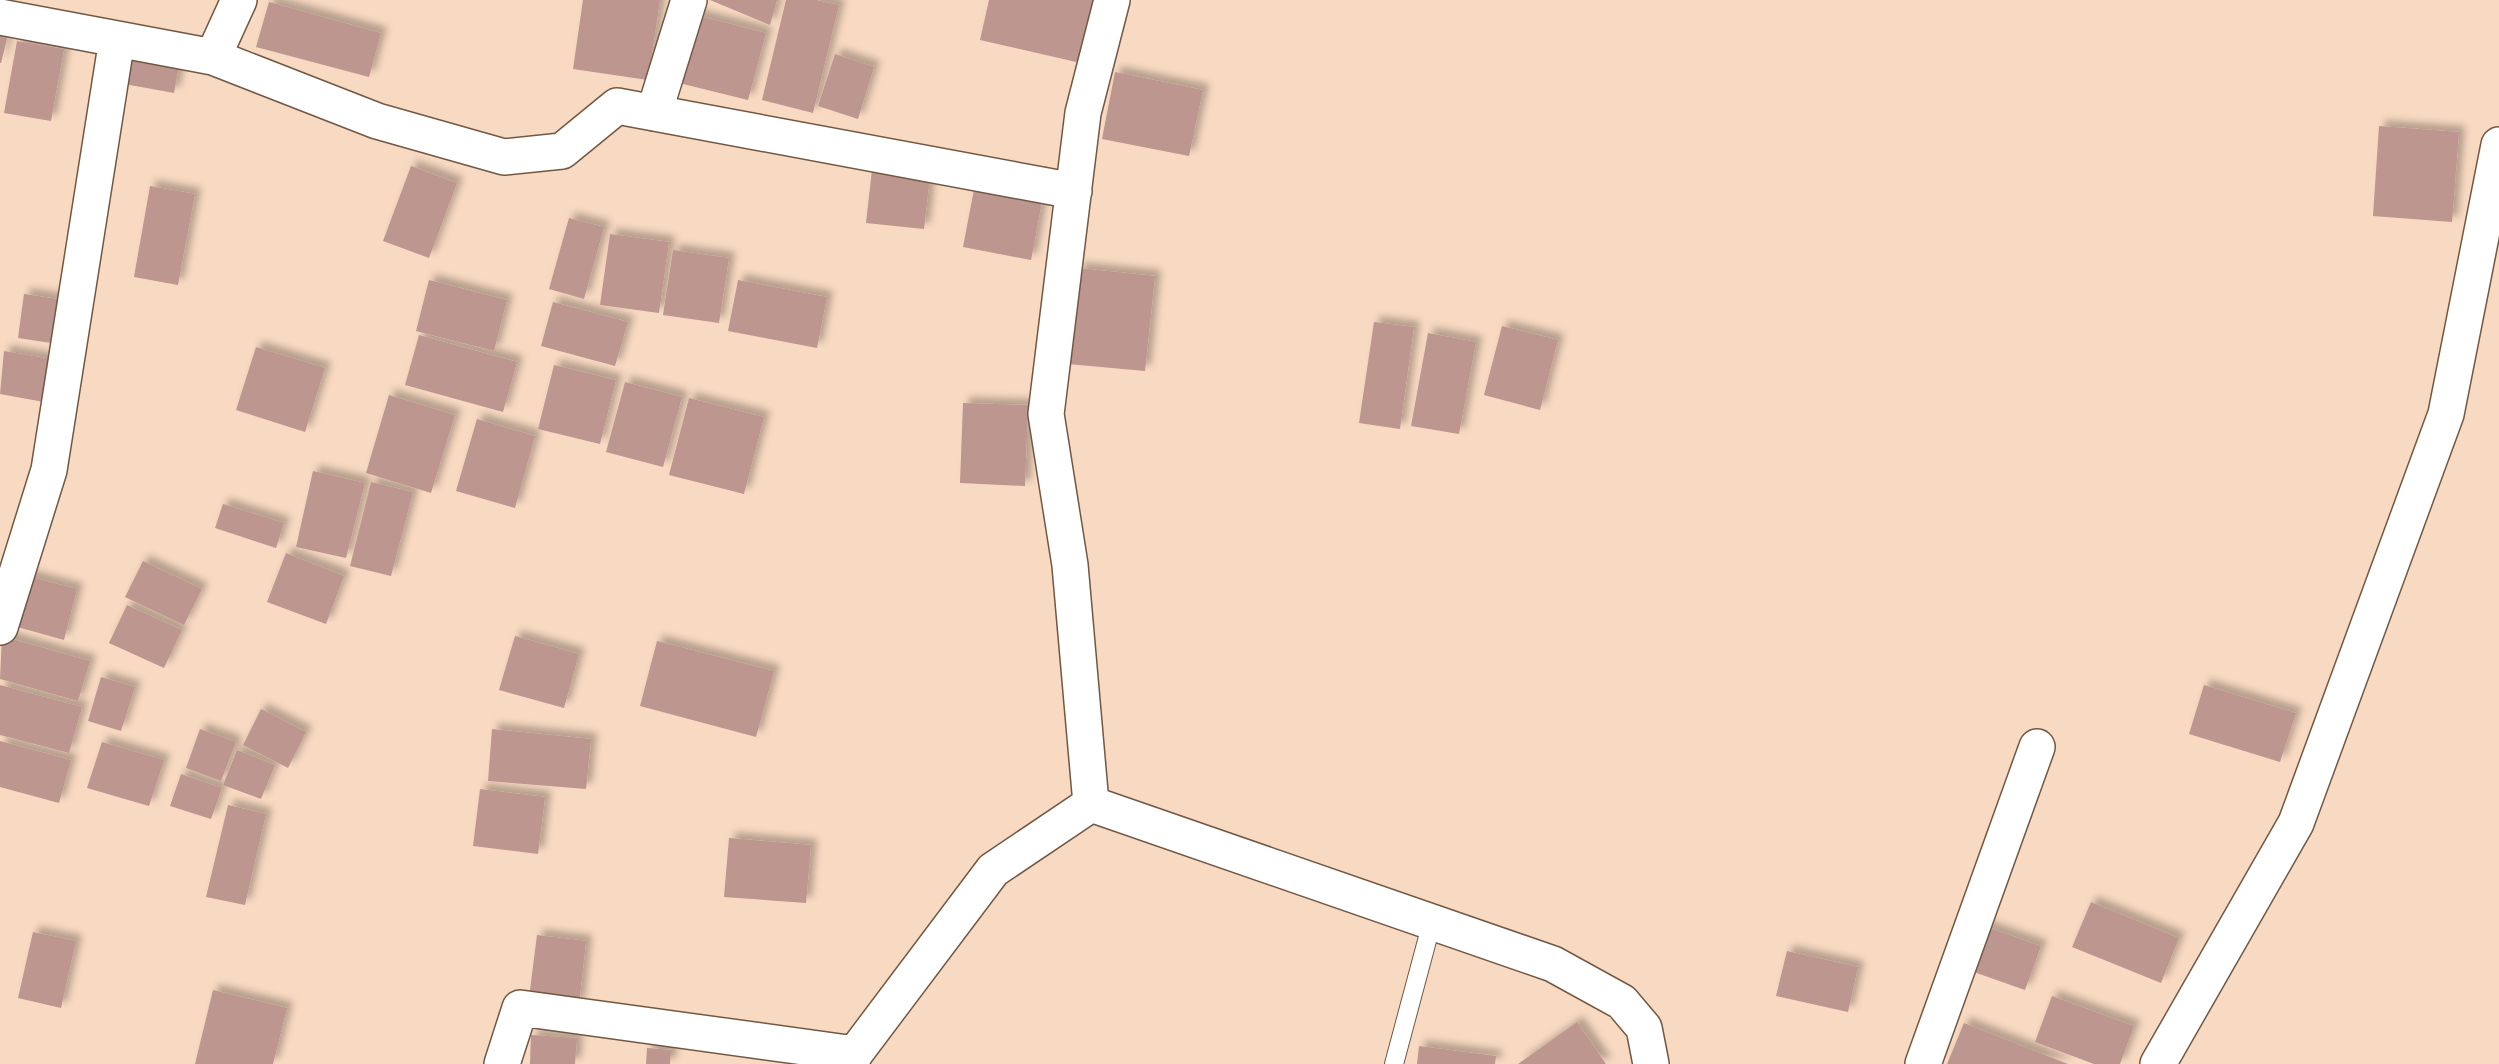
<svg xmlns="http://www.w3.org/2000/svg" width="2499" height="1064" font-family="Raleway,sans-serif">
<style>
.building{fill:#bc968f;filter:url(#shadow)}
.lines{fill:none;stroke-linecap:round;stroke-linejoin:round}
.lane-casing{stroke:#725843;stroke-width:20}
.street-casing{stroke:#725843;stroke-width:38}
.lane{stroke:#fff;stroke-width:18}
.street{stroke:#fff;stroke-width:35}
</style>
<defs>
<filter id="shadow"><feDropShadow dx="6" dy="-6" stdDeviation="3.5" flood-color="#0004"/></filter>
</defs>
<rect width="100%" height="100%" fill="#f8d9c1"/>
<!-- building -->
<path class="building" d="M 583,0 L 660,0 L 648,80 L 573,69 Z
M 710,0 L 777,0 L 770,25 Z
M 786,0 L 816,0 L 839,5 L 813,113 L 762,100 Z
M 989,0 L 1100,0 L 1085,64 L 980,40 Z
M 269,2 L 381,33 L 369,77 L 256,47 Z
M 692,14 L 766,33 L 748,100 L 675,82 Z
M 0,33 L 8,35 L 1,63 L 0,63 Z
M 17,41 L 64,49 L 51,121 L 4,113 Z
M 125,49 L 180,59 L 174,93 L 119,83 Z
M 835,54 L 874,67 L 858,119 L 818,106 Z
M 1115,72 L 1203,90 L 1189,156 L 1102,139 Z
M 2379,126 L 2459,132 L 2452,222 L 2373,216 Z
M 873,161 L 931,167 L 924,229 L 866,223 Z
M 411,166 L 457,183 L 429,258 L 383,241 Z
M 976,179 L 1044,191 L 1031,260 L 963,247 Z
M 150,186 L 195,194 L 178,285 L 134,277 Z
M 569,218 L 604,227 L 584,299 L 549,289 Z
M 610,234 L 669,242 L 659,313 L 600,305 Z
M 673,250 L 729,258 L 719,323 L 663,315 Z
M 1078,268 L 1155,276 L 1145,371 L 1068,364 Z
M 429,280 L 507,300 L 494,351 L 416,331 Z
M 738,280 L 827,297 L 817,348 L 728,331 Z
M 24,294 L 58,299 L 51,343 L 18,338 Z
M 553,302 L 628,322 L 615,366 L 541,346 Z
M 1374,322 L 1414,327 L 1400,429 L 1359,423 Z
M 1502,326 L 1558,340 L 1540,410 L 1484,395 Z
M 1428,333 L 1476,342 L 1459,434 L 1411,426 Z
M 419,335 L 517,362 L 503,412 L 405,385 Z
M 256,347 L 325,368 L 305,432 L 236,410 Z
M 4,351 L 51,359 L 44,402 L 0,394 Z
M 554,365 L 616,380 L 600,444 L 538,429 Z
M 625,382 L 682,397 L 663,467 L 606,452 Z
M 389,395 L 455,415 L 431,493 L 366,473 Z
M 689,398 L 764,417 L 744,494 L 669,475 Z
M 963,403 L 1028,405 L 1025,486 L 960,483 Z
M 477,419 L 535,436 L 515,508 L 456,491 Z
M 313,471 L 365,483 L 346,558 L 296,547 Z
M 371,482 L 413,492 L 391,576 L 350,566 Z
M 223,504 L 284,523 L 276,548 L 215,528 Z
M 286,553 L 344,576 L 326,624 L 267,602 Z
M 143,561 L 202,589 L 184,625 L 125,597 Z
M 24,575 L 77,589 L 64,640 L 10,625 Z
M 127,605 L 182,630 L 164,668 L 109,643 Z
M 2,636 L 90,661 L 78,701 L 0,679 Z
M 515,636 L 579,654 L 564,708 L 499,690 Z
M 657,641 L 774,671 L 756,737 L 640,706 Z
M 101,677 L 135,687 L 121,731 L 88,721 Z
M 0,685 L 82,707 L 69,753 L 0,735 Z
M 2204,685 L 2296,713 L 2280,762 L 2189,734 Z
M 261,709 L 306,732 L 288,768 L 243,745 Z
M 200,729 L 236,742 L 221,781 L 186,768 Z
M 492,729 L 591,739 L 586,789 L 488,781 Z
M 0,741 L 71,760 L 59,803 L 0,787 Z
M 102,742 L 164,760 L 149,806 L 87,788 Z
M 237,750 L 275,765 L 261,799 L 223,785 Z
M 181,774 L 222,788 L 211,819 L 170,806 Z
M 480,789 L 545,797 L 538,854 L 473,846 Z
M 228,805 L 266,814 L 245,905 L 206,897 Z
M 729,838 L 811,845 L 806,903 L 724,897 Z
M 2091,902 L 2179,938 L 2161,983 L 2072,947 Z
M 1984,926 L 2041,946 L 2025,990 L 1968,970 Z
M 33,932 L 76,941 L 61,1008 L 18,998 Z
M 537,935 L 586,941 L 579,1005 L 529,998 Z
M 1787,951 L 1858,967 L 1848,1012 L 1776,996 Z
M 213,990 L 287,1008 L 273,1064 L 195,1064 Z
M 2052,996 L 2134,1026 L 2120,1064 L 2094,1064 L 2035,1042 Z
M 1577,1022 L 1606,1064 L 1518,1064 Z
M 1964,1023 L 2068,1064 L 1947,1064 Z
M 531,1035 L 577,1038 L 575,1064 L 530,1064 Z
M 1419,1046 L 1496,1056 L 1495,1064 L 1417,1064 Z
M 647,1048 L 671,1050 L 670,1064 L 646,1064 Z"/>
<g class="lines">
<defs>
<path id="lane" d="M 1394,1064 L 1432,922"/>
<path id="street" d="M 0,17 L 213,57 L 377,121 L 504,157 L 562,151 L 617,106 L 1074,191
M 213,57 L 239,0
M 654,113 L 689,0
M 0,627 L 49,470 L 117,39
M 1091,804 L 1070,565 L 1046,414 L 1083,113 L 1112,0
M 502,1064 L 520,1008 L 855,1054
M 847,1064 L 993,870 L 1091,804 L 1553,964 L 1622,1002 L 1644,1028 L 1651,1064
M 1923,1064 L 2037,747
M 2158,1064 L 2296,823 L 2446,414 L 2499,145"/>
</defs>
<!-- lane casing -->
<use href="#lane" class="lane-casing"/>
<!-- street casing -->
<use href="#street" class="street-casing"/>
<!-- lane -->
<use href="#lane" class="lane"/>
<!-- street -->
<use href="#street" class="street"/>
</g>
</svg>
